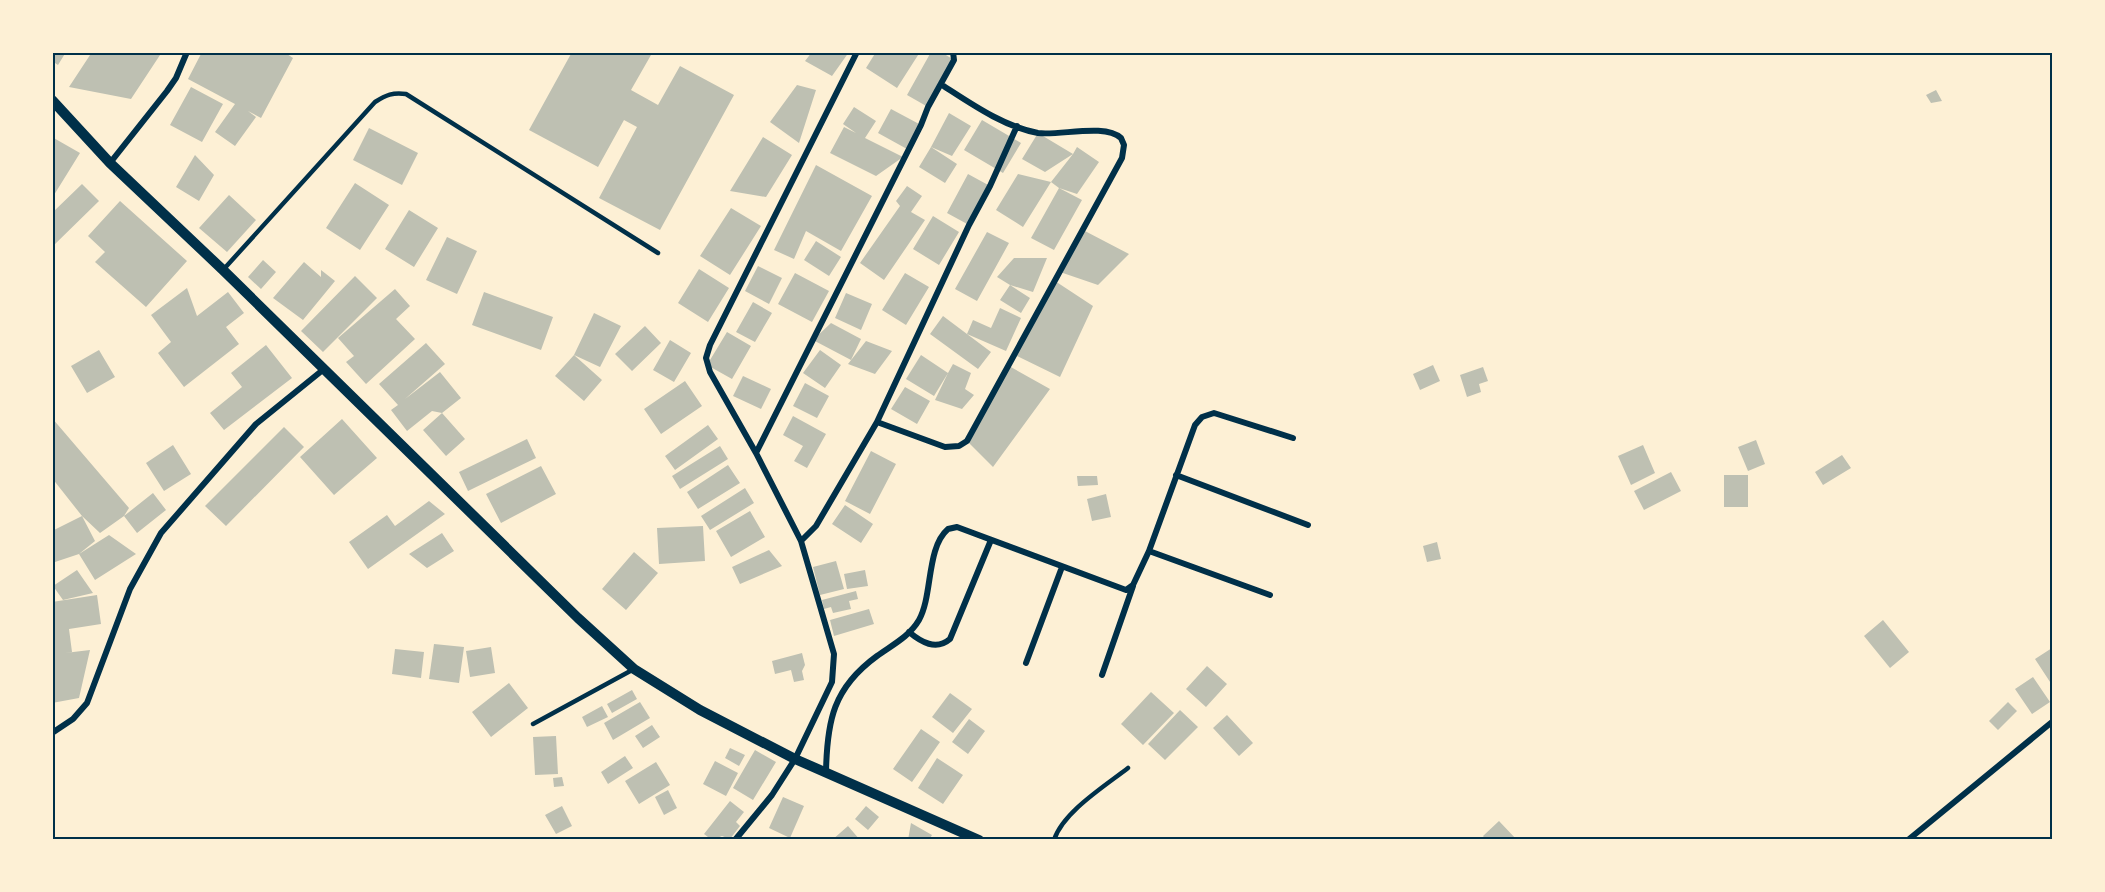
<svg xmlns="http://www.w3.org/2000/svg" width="2105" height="892" font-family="'IBM Plex Sans',sans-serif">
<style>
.building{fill:#bec0b2}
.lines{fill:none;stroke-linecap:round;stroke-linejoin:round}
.service{stroke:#003049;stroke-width:4.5}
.minor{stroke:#003049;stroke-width:6}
.tertiary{stroke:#003049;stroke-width:10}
.neatline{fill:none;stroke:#003049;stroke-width:2}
</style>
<rect width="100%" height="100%" fill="#fdf0d5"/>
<!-- building -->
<path class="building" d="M 52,52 L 66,52 L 58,65 L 52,61 Z
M 92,52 L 162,52 L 131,99 L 69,87 Z
M 202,52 L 284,52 L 293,58 L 261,118 L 248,111 L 256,117 L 235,146 L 215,132 L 235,104 L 188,79 Z
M 572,52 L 646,52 L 651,55 L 631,90 L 658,105 L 680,66 L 734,95 L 660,230 L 599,198 L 637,127 L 624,120 L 598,167 L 529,130 Z
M 812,52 L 849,52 L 832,76 L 805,61 Z
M 876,52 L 920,52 L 897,88 L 866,68 Z
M 931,52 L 941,52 L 954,60 L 928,107 L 907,95 Z
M 797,85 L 816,90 L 799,143 L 770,122 Z
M 191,87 L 223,104 L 202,142 L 170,125 Z
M 1936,90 L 1942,101 L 1931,103 L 1926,95 Z
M 854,107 L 876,121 L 865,138 L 903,157 L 876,176 L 830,153 L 844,127 L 856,133 L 843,124 Z
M 891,109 L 921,125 L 907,149 L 878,133 Z
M 949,113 L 971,126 L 952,156 L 931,147 Z
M 982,120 L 1021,143 L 1003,173 L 964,150 Z
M 369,128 L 418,153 L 402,185 L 353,160 Z
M 1038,133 L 1073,154 L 1077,147 L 1099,162 L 1077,194 L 1059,188 L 1051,182 L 1073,154 L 1045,172 L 1022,159 Z
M 52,137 L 80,153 L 54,195 L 52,194 Z
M 763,137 L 792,155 L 766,197 L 730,191 Z
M 931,147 L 957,164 L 945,183 L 919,167 Z
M 195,155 L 214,175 L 199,201 L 176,187 Z
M 816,165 L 872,196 L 841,251 L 806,231 L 794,259 L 774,250 Z
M 968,174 L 990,186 L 969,225 L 947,213 Z
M 1018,174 L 1051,182 L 1023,227 L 996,210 Z
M 355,183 L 389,205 L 360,250 L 326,228 Z
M 82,184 L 99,201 L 52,247 L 52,213 Z
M 907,186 L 922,196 L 911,212 L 925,220 L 884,280 L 860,263 L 900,206 L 896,201 Z
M 1059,188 L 1082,200 L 1054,250 L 1031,238 Z
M 229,195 L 256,220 L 227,252 L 199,228 Z
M 120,201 L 187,261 L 146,307 L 95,262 L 105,252 L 88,236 Z
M 731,208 L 761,226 L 730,275 L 700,256 Z
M 409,210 L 438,228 L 414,267 L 385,249 Z
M 933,216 L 959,232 L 939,265 L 913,249 Z
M 1083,230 L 1129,254 L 1098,285 L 1060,272 Z
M 987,232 L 1009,243 L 977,301 L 955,289 Z
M 447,237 L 477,251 L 457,294 L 426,280 Z
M 816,241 L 841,257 L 829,276 L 804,260 Z
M 1014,258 L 1047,258 L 1033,292 L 1010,285 L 1030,298 L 1021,313 L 1000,300 L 1010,285 L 997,277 Z
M 263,260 L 276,272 L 261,289 L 248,277 Z
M 304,262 L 321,277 L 321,270 L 335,281 L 303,320 L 273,298 Z
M 758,266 L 782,278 L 769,304 L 745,291 Z
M 699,269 L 729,288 L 708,322 L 678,303 Z
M 795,273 L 829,291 L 812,322 L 778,304 Z
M 905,273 L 929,287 L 906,325 L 882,310 Z
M 355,276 L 377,298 L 323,352 L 301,331 Z
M 1055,281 L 1093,306 L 1060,377 L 1015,355 Z
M 187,288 L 197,316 L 228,292 L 244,313 L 226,327 L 239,344 L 184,387 L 158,353 L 171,342 L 151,315 Z
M 395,289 L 410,306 L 396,319 L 415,339 L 366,384 L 346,362 L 354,356 L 338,338 Z
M 484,292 L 553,317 L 541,350 L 472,325 Z
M 846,293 L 872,304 L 861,330 L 835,318 Z
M 753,302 L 772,313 L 755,342 L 736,332 Z
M 1000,308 L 1021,318 L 1006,351 L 967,334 L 973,320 L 991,328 Z
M 594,313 L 621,326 L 600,367 L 574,355 Z
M 943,316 L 991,352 L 978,369 L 930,334 Z
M 831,323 L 861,339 L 851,360 L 813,340 Z
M 645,326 L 661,343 L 632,371 L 615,354 Z
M 727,332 L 751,346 L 732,379 L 707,365 Z
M 670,340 L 691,353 L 674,382 L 653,370 Z
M 866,341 L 892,351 L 875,374 L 848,364 Z
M 426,343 L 445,364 L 405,399 L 440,372 L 461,398 L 442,413 L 432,411 L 407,431 L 391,410 L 398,405 L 379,384 Z
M 266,345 L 292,378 L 224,430 L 210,413 L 242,387 L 231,373 Z
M 99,350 L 115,377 L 87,393 L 71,366 Z
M 820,350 L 841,365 L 825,388 L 803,373 Z
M 574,355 L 602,380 L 584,401 L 555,376 Z
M 921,355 L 948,373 L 953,364 L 971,373 L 965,389 L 974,395 L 962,409 L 935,400 L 948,373 L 934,396 L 906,379 Z
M 1433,365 L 1440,381 L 1420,390 L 1413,374 Z
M 1009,366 L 1050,389 L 993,467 L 967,441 Z
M 1483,367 L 1488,381 L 1479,384 L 1481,392 L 1467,397 L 1460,375 Z
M 743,376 L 771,389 L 761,409 L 733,396 Z
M 685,381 L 702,406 L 661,434 L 644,409 Z
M 805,383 L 829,396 L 817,418 L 793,406 Z
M 905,387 L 930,401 L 917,424 L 891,409 Z
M 442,413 L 465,439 L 446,456 L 423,430 Z
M 793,416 L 826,434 L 807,468 L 794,461 L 803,446 L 783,435 Z
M 52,418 L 129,508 L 124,516 L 100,533 L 82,516 L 95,541 L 79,554 L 52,563 L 52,531 L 82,516 L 52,478 Z
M 342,419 L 377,458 L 334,495 L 300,457 Z
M 708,425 L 718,439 L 675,470 L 665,456 Z
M 284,427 L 304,447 L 226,526 L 205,506 Z
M 527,439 L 536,458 L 468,491 L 459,472 Z
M 1756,440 L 1765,464 L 1748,471 L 1738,447 Z
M 173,445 L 191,474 L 164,491 L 146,463 Z
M 1643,445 L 1655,473 L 1631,485 L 1618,456 Z
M 720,446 L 728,459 L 680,489 L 672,476 Z
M 871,451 L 896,464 L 870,514 L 845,501 Z
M 1842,455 L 1851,468 L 1823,485 L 1815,472 Z
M 728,465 L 740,483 L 698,509 L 687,492 Z
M 541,466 L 556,494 L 501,523 L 486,494 Z
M 1671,472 L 1681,491 L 1644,510 L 1634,491 Z
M 1724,475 L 1748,475 L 1748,507 L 1724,507 Z
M 1077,476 L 1097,476 L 1098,485 L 1078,486 Z
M 745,488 L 754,503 L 710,530 L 701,516 Z
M 153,493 L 166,510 L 137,533 L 124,516 Z
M 1106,494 L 1111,517 L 1092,521 L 1087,499 Z
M 429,501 L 445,514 L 368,569 L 349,542 L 387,515 L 395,526 Z
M 845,505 L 873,524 L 861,543 L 832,524 Z
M 750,511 L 765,537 L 731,557 L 716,531 Z
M 703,526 L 705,561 L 659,564 L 657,528 Z
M 442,533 L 454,551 L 427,568 L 409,554 Z
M 109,535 L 136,554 L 95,580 L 79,554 Z
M 1437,542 L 1441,559 L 1427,562 L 1423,546 Z
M 769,550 L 782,566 L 740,584 L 732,567 Z
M 634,552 L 658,573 L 626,610 L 602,589 Z
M 836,561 L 844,589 L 820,595 L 813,567 Z
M 77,570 L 93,593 L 63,600 L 53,586 Z
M 865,570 L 868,586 L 847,589 L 844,574 Z
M 856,591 L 858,599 L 849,601 L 851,609 L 833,613 L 831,607 L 824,609 L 822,600 Z
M 97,595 L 101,624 L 69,629 L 72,652 L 65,653 L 90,650 L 79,698 L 52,703 L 52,602 Z
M 869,609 L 874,624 L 834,636 L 830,620 Z
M 1883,620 L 1909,652 L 1890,668 L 1864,636 Z
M 434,644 L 464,647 L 459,683 L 429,679 Z
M 491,647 L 495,673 L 470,677 L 466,651 Z
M 2052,648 L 2052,685 L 2035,659 Z
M 395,649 L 424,652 L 421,678 L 392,674 Z
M 802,653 L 805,665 L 802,671 L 804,680 L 794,682 L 791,670 L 775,674 L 772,661 Z
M 1207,666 L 1227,684 L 1206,707 L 1186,689 Z
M 2033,677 L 2050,702 L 2032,714 L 2015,689 Z
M 509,683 L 528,708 L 491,737 L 472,712 Z
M 632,690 L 637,699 L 612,713 L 607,704 Z
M 1151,692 L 1174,713 L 1143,745 L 1121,724 Z
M 950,693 L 972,709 L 953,733 L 932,717 Z
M 640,702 L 650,718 L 613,740 L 604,723 Z
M 2008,702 L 2017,711 L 1998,730 L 1989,721 Z
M 602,706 L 608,717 L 587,727 L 582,717 Z
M 1180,710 L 1198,727 L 1165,760 L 1148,744 Z
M 1227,715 L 1253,743 L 1239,756 L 1213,728 Z
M 969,719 L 985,731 L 968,754 L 952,742 Z
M 652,725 L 660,737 L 643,748 L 635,736 Z
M 921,729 L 940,742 L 912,782 L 893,769 Z
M 556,736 L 558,774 L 535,775 L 533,737 Z
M 730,748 L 745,755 L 739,766 L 725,758 Z
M 755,750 L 776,762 L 753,800 L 733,788 Z
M 625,756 L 633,768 L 608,784 L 601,772 Z
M 937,758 L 963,775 L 943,804 L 918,788 Z
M 715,761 L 738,773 L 726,796 L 703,784 Z
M 656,762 L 670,785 L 639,804 L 625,781 Z
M 562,777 L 564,786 L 554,787 L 553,778 Z
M 668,790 L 677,808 L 664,815 L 655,797 Z
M 783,797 L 804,806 L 790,838 L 769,828 Z
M 730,801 L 744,812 L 736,822 L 740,826 L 730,839 L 722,836 L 712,840 L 704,834 Z
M 562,806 L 572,826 L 556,834 L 545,815 Z
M 866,806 L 879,817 L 868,830 L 855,819 Z
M 1499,821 L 1517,840 L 1486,840 L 1483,836 Z
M 911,823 L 932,835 L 929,840 L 908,840 Z
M 848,826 L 860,840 L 832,840 Z"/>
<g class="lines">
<!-- service -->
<path class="service" d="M 223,270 L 375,102 C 386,95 393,92 406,94 L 658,253
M 533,724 L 634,669
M 1054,840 C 1063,812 1105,786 1128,768"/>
<!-- minor -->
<path class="minor" d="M 110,163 L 167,91 L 176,78 L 187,52
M 877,422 L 945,447 L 959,446 L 967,441 L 1122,158 L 1124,145 L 1121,138 C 1105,123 1060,136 1038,133 C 1004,127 970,103 942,85
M 756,453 L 921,125 L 928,107 L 954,60 L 953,52
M 1176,475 L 1308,525
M 801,541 L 816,526 L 877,422 L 969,225 L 990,186 L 1017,126
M 1149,551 L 1270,595
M 909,632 C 921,642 936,651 950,639 L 991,540
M 1026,663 L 1062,567
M 1102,675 L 1133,586
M 52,733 L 73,719 L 87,703 L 130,589 L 161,533 L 256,424 L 324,369
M 826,772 C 827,721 833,688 877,656 C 892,645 909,637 919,620 C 933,595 926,548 948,529 L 957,527 L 1126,590 L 1133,585 L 1149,551 L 1195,425 L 1202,417 L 1214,413 L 1293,438
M 735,840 L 772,795 L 795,759 L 832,682 L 834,654 L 801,541 L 756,453 L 710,372 L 706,358 L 710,345 L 857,52
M 1908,840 L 2052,722"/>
<!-- tertiary -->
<path class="tertiary" d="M 52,100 L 110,163 L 223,270 L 578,618 L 634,669 L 700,710 L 795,759 L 979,840"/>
</g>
<!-- border -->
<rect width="2105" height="892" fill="none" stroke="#fdf0d5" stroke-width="108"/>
<rect x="54" y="54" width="1997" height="784" class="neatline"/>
</svg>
